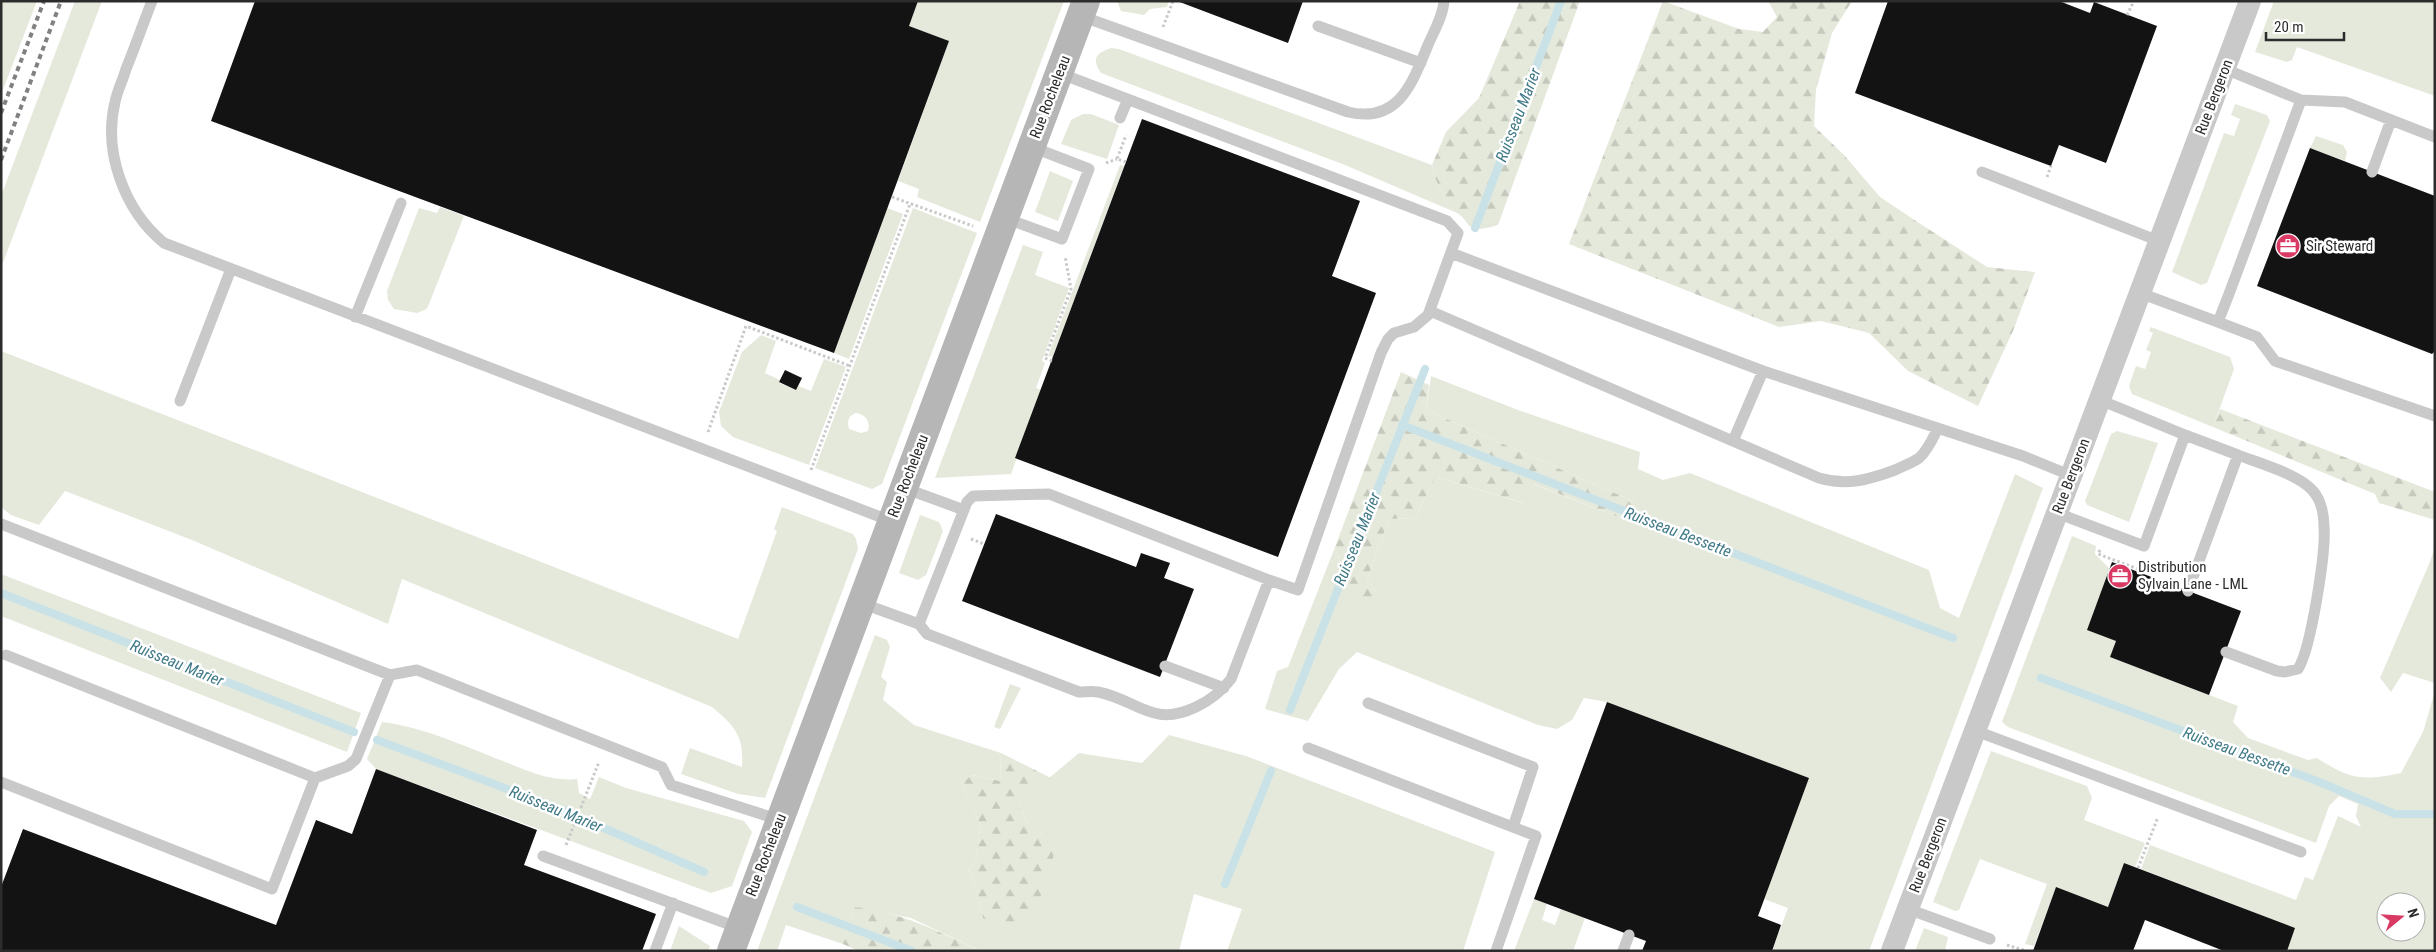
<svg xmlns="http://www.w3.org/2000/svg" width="2436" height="952" font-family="'Roboto Condensed',sans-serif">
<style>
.grass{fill:#e5e9db;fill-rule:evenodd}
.forest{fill:url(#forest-firs)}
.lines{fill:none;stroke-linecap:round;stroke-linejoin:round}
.stream{stroke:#c8e2e8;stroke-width:8}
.building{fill:#131313}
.path{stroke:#c9c9c9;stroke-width:3;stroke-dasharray:2.5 2.5;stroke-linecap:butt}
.lane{stroke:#c9c9c9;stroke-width:11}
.street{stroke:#c9c9c9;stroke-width:22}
.secondary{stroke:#b6b6b6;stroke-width:28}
.rail{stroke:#818181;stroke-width:4;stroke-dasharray:5 4;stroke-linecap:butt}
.labels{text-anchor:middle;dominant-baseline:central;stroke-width:5;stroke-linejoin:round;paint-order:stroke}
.street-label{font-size:15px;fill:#2c2c2c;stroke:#fff}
.poi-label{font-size:15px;fill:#2c2c2c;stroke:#fff;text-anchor:start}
.water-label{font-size:16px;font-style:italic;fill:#417a88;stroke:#fff}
</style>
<defs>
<pattern id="forest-firs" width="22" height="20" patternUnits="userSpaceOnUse" patternTransform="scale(1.25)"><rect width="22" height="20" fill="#e5e9db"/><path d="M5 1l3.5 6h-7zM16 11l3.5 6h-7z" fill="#c5c8bc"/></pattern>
</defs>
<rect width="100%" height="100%" fill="#fff"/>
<!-- grass -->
<path class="grass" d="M 1,1 L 37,1 L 1,95 Z
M 75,1 L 102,1 L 1,268 L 1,196 Z
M 918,1 L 1064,1 L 980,222 L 917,197 L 919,189 L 898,181 L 949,41 L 909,26 Z
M 1117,1 L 1169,1 L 1167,7 L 1150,9 L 1144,15 L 1121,11 Z
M 2274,1 L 2435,1 L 2435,96 L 2297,47 L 2292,60 L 2287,62 L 2255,52 Z
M 1111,48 L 1119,49 L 1432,165 L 1436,180 L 1450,210 L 1345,165 L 1101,73 C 1091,59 1096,53 1111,48 Z
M 2235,104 L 2267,115 L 2270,121 L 2207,283 L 2201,285 L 2172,272 L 2224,133 L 2234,136 L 2240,119 L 2231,115 Z
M 1083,114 L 1091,114 L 1119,125 L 1107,159 L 1061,144 L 1071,120 Z
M 2316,136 L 2343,145 L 2347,152 L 2345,161 L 2310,148 Z
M 1120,165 L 1124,166 L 1053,357 L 1048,356 Z
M 1050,171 L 1073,181 L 1058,221 L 1035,212 Z
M 440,207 L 464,216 L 427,309 L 417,313 L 394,309 L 388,300 L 387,291 L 419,208 L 437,213 Z
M 887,208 L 903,214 L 849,359 L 834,353 Z
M 913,208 L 977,233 L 882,484 L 872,489 L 815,468 ZM 856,413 C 865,414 871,422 868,431 L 861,433 L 849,429 C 847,421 848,416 856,413 Z
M 1023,245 L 1043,252 L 1035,275 L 1069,288 L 1042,361 L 1045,363 L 1036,388 L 1041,390 L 1011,474 L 935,478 Z
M 2151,327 L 2230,357 L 2234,369 L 2213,427 L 2132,394 L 2129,386 L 2136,366 L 2145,369 L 2151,352 L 2146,350 L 2153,333 L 2149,331 Z
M 761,335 L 776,341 L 765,373 L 780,380 L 779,383 L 796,390 L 798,386 L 811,391 L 824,359 L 846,367 L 809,465 L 733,437 L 721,426 L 719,412 L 742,352 Z
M 1,351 L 738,639 L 777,531 L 774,529 L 782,507 L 853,534 L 856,539 L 858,549 L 765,798 L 738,794 L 681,774 L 690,748 L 742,767 C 744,736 735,726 712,707 L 402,579 L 388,624 L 192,540 L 65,491 L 39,525 L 11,515 L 1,507 Z
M 1431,376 L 1518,410 L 1640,452 L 1638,469 L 1663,480 L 1690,473 L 1929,570 L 1940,608 L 1959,618 L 2015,474 L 2043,488 L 1869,951 L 1772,951 L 1788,908 L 1764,899 L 1809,778 L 1607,702 L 1584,698 L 1572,720 L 1557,729 L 1538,725 L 1357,652 L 1339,669 L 1308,721 L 1265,709 L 1277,671 L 1288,667 L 1335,547 L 1348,587 L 1378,595 L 1367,579 L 1389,519 L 1415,518 L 1436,477 L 1523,503 L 1533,484 L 1628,521 L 1635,502 L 1426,410 Z
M 2117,431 L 2158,443 L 2129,522 L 2087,505 L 2085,501 L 2111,434 Z
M 920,515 L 939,522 L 943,531 L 926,575 L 918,580 L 899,573 Z
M 2072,536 L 2096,546 L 2095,554 L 2110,569 L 2116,641 L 2110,657 L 2238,706 L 2233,722 L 2248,738 L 2308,760 L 2317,758 C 2351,780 2363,781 2401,773 L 2423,732 L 2435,691 L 2435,951 L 2287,951 L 2295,928 L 2141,869 L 2150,845 L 2296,900 L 2305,877 L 2313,880 L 2338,816 L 2361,827 L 2356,816 L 2358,804 L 2339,796 L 2329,806 L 2316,843 L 2008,727 L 2002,722 ZM 2386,902 L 2416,902 L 2416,932 L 2386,932 Z
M 2435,547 L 2435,683 L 2403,673 L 2391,692 L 2380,678 L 2429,564 Z
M 1,574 L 361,713 L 347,752 L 1,616 Z
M 875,635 L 887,640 L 890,647 L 881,677 L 887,682 L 883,700 L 914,725 L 1001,753 L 1000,781 L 973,775 L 961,782 L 980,825 L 977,859 L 969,870 L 977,892 L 983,918 L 1028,823 L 1018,804 L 1079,753 L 1142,763 L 1169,735 L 1246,756 L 1495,852 L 1463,951 L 1227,951 L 1242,909 L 1194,894 L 1179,951 L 981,951 L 911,918 L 854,907 L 843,944 L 786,925 L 777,951 L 757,951 Z
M 1010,684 L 1021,688 L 1000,729 L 994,727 Z
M 382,722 C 423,727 464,746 503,761 C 527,771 551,782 577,779 L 579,793 L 590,799 L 599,777 L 626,788 L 744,821 L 752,832 L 732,886 L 711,893 L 376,769 L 367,759 Z
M 1991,751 L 2087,786 L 2092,798 L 2084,820 L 2145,843 L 2135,867 L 2124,863 L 2108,907 L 2056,888 L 2034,946 L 2025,944 L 2047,884 L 1980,859 L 1959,910 L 1955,911 L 1933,902 Z
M 1534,899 L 1547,904 L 1542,920 L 1555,925 L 1561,909 L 1585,918 L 1573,951 L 1514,951 Z
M 679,926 L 710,946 L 708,951 L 670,951 Z
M 1924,928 L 1948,937 L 1945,951 L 1915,951 Z"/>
<!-- forest -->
<path class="forest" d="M 1520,1 L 1580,1 L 1498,225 C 1459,237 1475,218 1450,210 L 1436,180 L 1432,165 L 1446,132 L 1479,98 Z
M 1663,1 L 1739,29 L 1763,32 L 1777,17 L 1768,1 L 1852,1 L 1832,33 L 1816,90 L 1814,126 L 1844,155 L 1880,197 L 1919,223 L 1987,267 L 2035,272 L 2013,331 L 1978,406 L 1908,371 L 1869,333 L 1821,321 L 1779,327 L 1569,244 Z
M 1401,372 L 1429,385 L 1426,410 L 1635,502 L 1628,521 L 1534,484 L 1524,503 L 1436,477 L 1415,518 L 1389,519 L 1367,579 L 1378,595 L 1374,607 L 1348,587 L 1335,547 Z
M 2220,409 L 2435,492 L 2435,520 L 2379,503 L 2375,494 L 2213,427 Z
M 1001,753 L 1051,778 L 1018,804 L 1028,823 L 1058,839 L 1049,873 L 1032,920 L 1011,933 L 983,918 L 977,892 L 969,870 L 977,859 L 980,825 L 961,782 L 973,775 L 1000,781 Z
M 854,907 C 900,911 939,932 981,951 L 859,951 L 843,944 Z"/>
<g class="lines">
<!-- stream -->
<path class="stream" d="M 1475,228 L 1561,1
M 1402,425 L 1953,638
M 1,593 L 354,732
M 2041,678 L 2317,781 L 2395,814 L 2435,814
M 1290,710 L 1425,369
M 377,740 L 563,810 L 704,872
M 1225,884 L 1271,771
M 797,907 L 912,951"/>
</g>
<!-- building -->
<path class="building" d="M 255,1 L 918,1 L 909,26 L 949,41 L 834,353 L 211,121 Z
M 1177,1 L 1303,1 L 1288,43 Z
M 1888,1 L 2059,1 L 2090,13 L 2094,2 L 2157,26 L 2106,163 L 2059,145 L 2051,166 L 1855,93 Z
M 1142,119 L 1360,201 L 1332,276 L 1376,293 L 1278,557 L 1015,458 Z
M 2310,148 L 2435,196 L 2435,351 L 2432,354 L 2257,286 Z
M 785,370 L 802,378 L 796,390 L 779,382 Z
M 996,514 L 1136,567 L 1141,553 L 1170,563 L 1164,578 L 1194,589 L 1160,677 L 962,601 Z
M 2112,562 L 2241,611 L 2209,695 L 2110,657 L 2116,641 L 2087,630 Z
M 1607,702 L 1809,778 L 1758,916 L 1781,925 L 1772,951 L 1642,951 L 1646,941 L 1534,899 Z
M 376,769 L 537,830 L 524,865 L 656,914 L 642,951 L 1,951 L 1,887 L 23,829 L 276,925 L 316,820 L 352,834 Z
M 2124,863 L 2295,928 L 2287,951 L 2224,951 L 2145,920 L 2133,951 L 2033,951 L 2056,887 L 2108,907 Z"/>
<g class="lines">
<!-- path -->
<path class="path" d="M 2127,15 L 2134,1
M 1163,27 L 1173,1
M 1126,162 L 1117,159 L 1126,135
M 1106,163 L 1117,159
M 2047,177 L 2051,166
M 892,197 L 973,226
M 1052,361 L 1045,358 L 1071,289 L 1065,256
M 708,432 L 746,326 L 850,366
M 811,470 L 910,204
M 971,539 L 984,544
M 2100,550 L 2098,554 L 2138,569
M 566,845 L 599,762
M 2138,868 L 2158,817
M 2007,945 L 2026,951"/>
<!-- lane -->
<path class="lane" d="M 152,1 C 143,24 135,47 126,69 C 123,80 117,91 115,102 C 103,152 124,210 164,243 L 891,521
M 1081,16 L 1348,112 C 1399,124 1412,83 1428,45 C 1434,31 1443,16 1444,1
M 1318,26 L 1421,63
M 1059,73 L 1447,221 L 1458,233 L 1428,315 L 1414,327 L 1394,333 L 1388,339 L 1381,353 L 1298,590 L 1269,580
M 2301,100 L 2345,102 L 2435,137
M 1120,118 L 1128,99
M 1982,172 L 2159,241
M 2372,172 L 2391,120
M 1005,218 L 1062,239 L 1089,169 L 1032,147
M 1451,253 L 1763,371 L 2023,456 L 2072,476
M 2140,293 L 2218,322 L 2229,294 L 2301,100 L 2225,69
M 1430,311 L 1819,478 C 1847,486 1868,480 1895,470 C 1903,466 1912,463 1919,458 C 1928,450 1933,438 1938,428
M 355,317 L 401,203
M 2218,322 L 2257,337 L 2275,361 L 2435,416
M 180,401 L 231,269
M 2185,435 L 2238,455 L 2188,591
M 1733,441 L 1763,371
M 904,488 L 964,510
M 2057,513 L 2144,546 L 2185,435 L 2100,400
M 1,524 L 390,675 L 356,759 L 348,766 L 315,778
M 861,603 L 919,624 L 967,502 L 973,496 L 1049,494 L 1269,580 L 1231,679 C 1221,692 1211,700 1196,707 C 1152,728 1138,700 1098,692 C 1092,691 1085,692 1079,692 L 927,634 L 919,624
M 2226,652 L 2277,671 L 2285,672 L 2298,669 C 2311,649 2326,552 2324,527 C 2324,515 2321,500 2313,491 C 2299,474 2258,463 2238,455
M 1165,666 L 1224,688
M 390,675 L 417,670 L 662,767 L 671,785 L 780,820
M 1368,703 L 1533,767 L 1513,827
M 1976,731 L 2301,852
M 1308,748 L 1536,836 L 1496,951
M 1,782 L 272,889 L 315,778 L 6,655
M 543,856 L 739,928
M 1908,909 L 1990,939
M 655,951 L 673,903
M 1623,951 L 1629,935"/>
<!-- street -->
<path class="street" d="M 1892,951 L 2250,1"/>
<!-- secondary -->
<path class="secondary" d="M 731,951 L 1086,1"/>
<!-- rail -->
<path class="rail" d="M 1,113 L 44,1
M 1,160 L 61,1"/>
</g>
<!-- icons -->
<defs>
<symbol id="office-disc" viewBox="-11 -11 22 22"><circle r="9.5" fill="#d83a64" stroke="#fff"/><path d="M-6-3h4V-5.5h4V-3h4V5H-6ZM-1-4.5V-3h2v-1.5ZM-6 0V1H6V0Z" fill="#fff"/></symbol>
</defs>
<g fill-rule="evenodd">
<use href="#office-disc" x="2274" y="232" width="28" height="28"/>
<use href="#office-disc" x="2106" y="562" width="28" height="28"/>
</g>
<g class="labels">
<!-- street labels -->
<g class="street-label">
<text transform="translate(1050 97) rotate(-69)">Rue Rocheleau</text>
<text transform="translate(2214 97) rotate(-69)">Rue Bergeron</text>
<text transform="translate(908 476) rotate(-69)">Rue Rocheleau</text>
<text transform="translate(2071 476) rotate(-69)">Rue Bergeron</text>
<text transform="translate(766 855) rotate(-69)">Rue Rocheleau</text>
<text transform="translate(1928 855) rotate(-69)">Rue Bergeron</text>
</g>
<!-- poi labels -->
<g class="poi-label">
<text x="2306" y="246">Sir Steward</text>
<text x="2138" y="567">Distribution<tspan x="2138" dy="17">Sylvain Lane - LML</tspan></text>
</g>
<!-- water labels -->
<g class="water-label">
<text transform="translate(1518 115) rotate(-69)">Ruisseau Marier</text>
<text transform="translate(1678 532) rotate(21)">Ruisseau Bessette</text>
<text transform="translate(1357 539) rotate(-68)">Ruisseau Marier</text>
<text transform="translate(177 663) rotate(22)">Ruisseau Marier</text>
<text transform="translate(2237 751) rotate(20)">Ruisseau Bessette</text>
<text transform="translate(556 809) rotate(22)">Ruisseau Marier</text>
</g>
</g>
<!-- border -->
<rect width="2436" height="952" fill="none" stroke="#2c2c2c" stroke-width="5"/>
<!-- north arrow -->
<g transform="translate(2401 917) rotate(72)"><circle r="24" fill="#ffffff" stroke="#ababab"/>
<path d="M0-4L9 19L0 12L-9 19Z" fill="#d83a64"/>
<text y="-8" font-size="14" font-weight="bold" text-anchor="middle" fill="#2c2c2c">N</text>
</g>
<!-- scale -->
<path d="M2266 32v8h78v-8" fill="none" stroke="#2c2c2c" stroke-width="2.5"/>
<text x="2274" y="32" font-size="15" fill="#2c2c2c" stroke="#ffffff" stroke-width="4" paint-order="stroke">20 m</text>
</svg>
